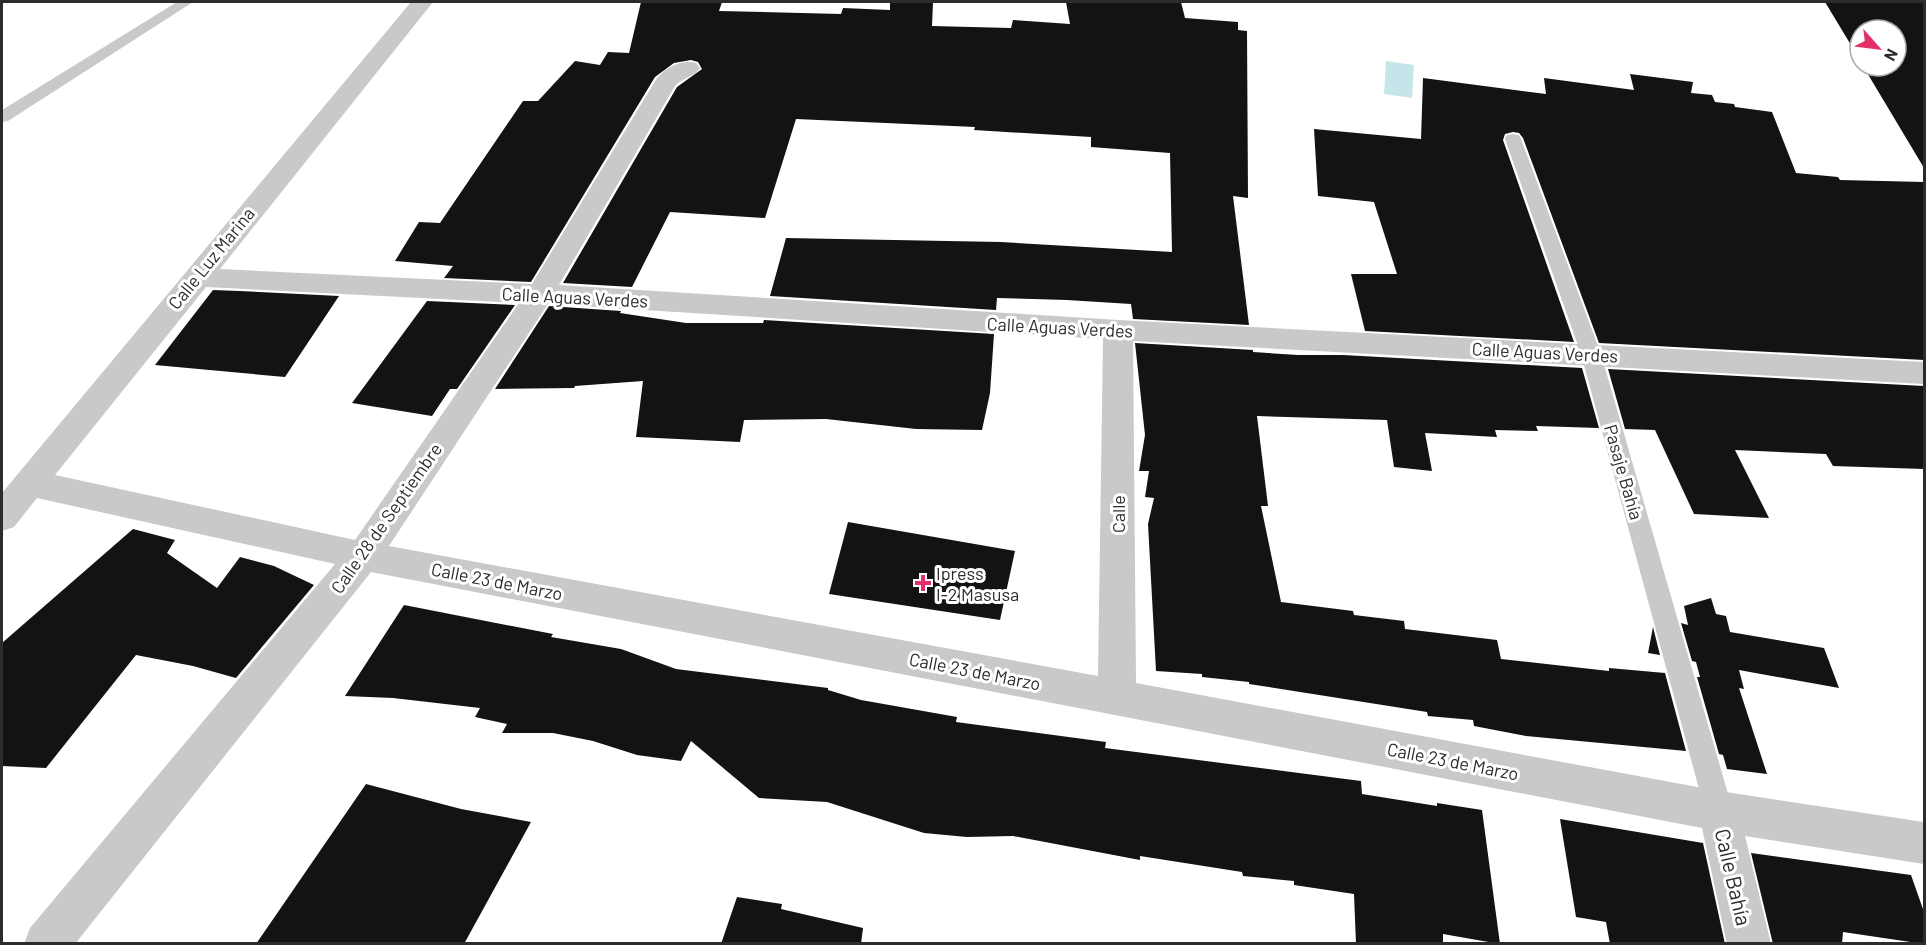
<svg xmlns="http://www.w3.org/2000/svg" width="1926" height="945" font-family="Barlow,sans-serif">
<style>
.water{fill:#c5e5ea}
.building{fill:#131313}
.lines{fill:none;stroke-linecap:round;stroke-linejoin:round}
.service{fill:#c9c9c9;fill-rule:evenodd}
.minor{fill:#c9c9c9;fill-rule:evenodd}
.poi-dot{fill:#e32e67;stroke:#fff;stroke-width:2}
.labels{text-anchor:middle;dominant-baseline:central;stroke-width:6;stroke-linejoin:round;paint-order:stroke}
.street-label{font-size:18px;fill:#2c2c2c;stroke:#fff}
.poi-label{font-size:18px;fill:#2c2c2c;stroke:#fff;text-anchor:start}
.near-street-label{font-size:21px;fill:#2c2c2c;stroke:#fff}
</style>
<rect width="100%" height="100%" fill="#fff"/>
<!-- water -->
<path class="water" d="M 1386,61 L 1414,65 L 1412,98 L 1384,94 Z"/>
<!-- building -->
<path class="building" d="M 641,2 L 722,2 L 719,11 L 841,14 L 843,8 L 890,10 L 890,2 L 933,2 L 932,26 L 1011,28 L 1013,20 L 1070,24 L 1066,2 L 1181,2 L 1185,18 L 1238,22 L 1238,30 L 1247,31 L 1248,198 L 1233,196 L 1249,325 L 1133,319 L 1131,304 L 1067,300 L 997,298 L 996,310 L 770,296 L 786,238 L 1001,242 L 1172,252 L 1170,153 L 1091,147 L 1091,137 L 974,130 L 975,127 L 796,119 L 765,218 L 670,212 L 632,287 L 563,283 L 677,87 L 702,69 L 698,62 L 691,60 L 674,63 L 655,77 L 531,282 L 444,278 L 453,266 L 395,261 L 419,222 L 440,223 L 523,101 L 538,101 L 575,61 L 600,65 L 608,52 L 629,53 Z
M 1825,2 L 1924,2 L 1924,168 L 1863,66 L 1896,66 L 1896,30 L 1860,30 L 1860,60 Z
M 1630,74 L 1693,82 L 1691,93 L 1712,95 L 1715,102 L 1734,104 L 1735,107 L 1772,112 L 1796,173 L 1838,177 L 1840,180 L 1924,182 L 1924,360 L 1599,343 L 1523,138 L 1519,133 L 1513,132 L 1505,134 L 1503,140 L 1574,342 L 1365,331 L 1351,274 L 1397,274 L 1374,202 L 1318,196 L 1314,129 L 1421,139 L 1423,78 L 1546,94 L 1544,78 L 1634,90 Z
M 213,290 L 239,291 L 339,296 L 285,377 L 155,365 Z
M 427,301 L 515,305 L 457,389 L 450,389 L 432,416 L 352,403 Z
M 549,306 L 621,311 L 620,313 L 686,323 L 763,323 L 764,320 L 994,334 L 990,393 L 982,430 L 916,429 L 826,419 L 744,420 L 740,442 L 636,437 L 643,381 L 575,386 L 574,388 L 495,389 Z
M 1135,343 L 1253,350 L 1253,352 L 1298,355 L 1343,355 L 1582,368 L 1599,428 L 1536,426 L 1538,431 L 1495,430 L 1497,437 L 1425,433 L 1432,471 L 1394,467 L 1387,420 L 1257,416 L 1268,506 L 1261,506 L 1281,602 L 1353,611 L 1354,615 L 1404,621 L 1405,629 L 1497,640 L 1501,659 L 1609,671 L 1609,668 L 1665,673 L 1686,751 L 1526,736 L 1474,726 L 1473,720 L 1428,716 L 1427,712 L 1249,684 L 1249,682 L 1202,677 L 1202,674 L 1156,671 L 1148,524 L 1154,498 L 1145,497 L 1149,471 L 1139,471 L 1145,435 Z
M 1608,369 L 1924,386 L 1924,469 L 1833,466 L 1826,454 L 1735,450 L 1769,518 L 1694,514 L 1655,430 L 1625,429 Z
M 848,522 L 1015,551 L 1000,620 L 829,594 Z
M 133,529 L 175,540 L 167,553 L 217,588 L 240,557 L 274,566 L 314,585 L 236,678 L 193,666 L 136,655 L 46,768 L 2,766 L 2,643 Z
M 1711,598 L 1716,614 L 1726,616 L 1730,632 L 1824,648 L 1839,688 L 1739,670 L 1744,689 L 1739,688 L 1767,774 L 1727,769 L 1723,755 L 1719,754 L 1697,677 L 1700,677 L 1696,662 L 1692,661 L 1681,623 L 1688,625 L 1684,606 Z
M 404,605 L 553,634 L 551,637 L 621,649 L 676,669 L 828,688 L 828,690 L 861,700 L 957,717 L 956,722 L 1106,742 L 1105,748 L 1361,781 L 1362,794 L 1437,806 L 1437,803 L 1482,810 L 1500,944 L 1443,934 L 1443,944 L 1356,944 L 1354,894 L 1294,885 L 1294,881 L 1243,876 L 1242,872 L 1140,856 L 1140,860 L 1013,836 L 967,837 L 924,833 L 827,802 L 759,798 L 691,741 L 681,761 L 637,755 L 593,741 L 553,733 L 502,733 L 507,724 L 475,717 L 480,708 L 393,698 L 345,696 Z
M 1653,627 L 1660,655 L 1648,653 Z
M 366,784 L 461,809 L 531,822 L 464,944 L 256,944 Z
M 1560,819 L 1703,843 L 1725,944 L 1610,944 L 1606,922 L 1576,917 Z
M 1751,853 L 1911,875 L 1924,912 L 1924,944 L 1843,932 L 1842,944 L 1773,944 Z
M 737,897 L 782,904 L 781,909 L 863,928 L 861,944 L 721,944 Z"/>
<g class="lines">
<!-- service -->
<path class="service" d="M 177,2 L 193,2 L 8,121 L 2,122 L 2,110 Z
M 1513,134 L 1519,135 L 1521,139 L 1601,354 L 1733,811 L 1729,821 L 1719,825 L 1709,821 L 1705,811 L 1581,354 L 1505,139 L 1507,135 Z"/>
<!-- minor -->
<path class="minor" d="M 411,2 L 433,2 L 220,269 L 532,284 L 657,78 C 667,67 681,59 696,63 L 700,68 C 694,77 682,78 675,86 L 559,285 L 1118,320 L 1924,362 L 1924,384 L 1133,341 L 1136,683 L 1719,791 L 1924,822 L 1924,864 L 1745,836 L 1771,944 L 1727,944 L 1702,828 L 371,572 L 75,944 L 24,944 L 30,928 L 335,564 L 37,498 L 14,527 L 2,531 L 2,493 ZM 206,287 L 519,303 L 355,540 L 55,475 ZM 548,304 L 1103,339 L 1098,676 L 389,546 Z"/>
</g>
<!-- markers -->
<path class="poi-dot" d="M920 574h6v6h6v6h-6v6h-6v-6h-6v-6h6z"/>
<g class="labels">
<!-- street labels -->
<g class="street-label">
<text transform="translate(211 258) rotate(-51)">Calle Luz Marina</text>
<text transform="translate(575 297) rotate(3)">Calle Aguas Verdes</text>
<text transform="translate(1060 327) rotate(3)">Calle Aguas Verdes</text>
<text transform="translate(1545 352) rotate(3)">Calle Aguas Verdes</text>
<text transform="translate(1624 472) rotate(74)">Pasaje Bahía</text>
<text transform="translate(1118 514) rotate(-90)">Calle</text>
<text transform="translate(386 518) rotate(-55)">Calle 28 de Septiembre</text>
<text transform="translate(497 581) rotate(11)">Calle 23 de Marzo</text>
<text transform="translate(975 671) rotate(11)">Calle 23 de Marzo</text>
<text transform="translate(1453 761) rotate(11)">Calle 23 de Marzo</text>
</g>
<!-- poi labels -->
<g class="poi-label">
<text x="936" y="573">Ipress<tspan x="936" dy="21">I-2 Masusa</tspan></text>
</g>
<!-- near-street labels -->
<g class="near-street-label">
<text transform="translate(1734 877) rotate(77)">Calle Bahía</text>
</g>
</g>
<!-- border -->
<rect width="1926" height="945" fill="none" stroke="#2c2c2c" stroke-width="6"/>
<!-- north arrow -->
<g transform="translate(1878 48) rotate(118)"><circle r="28" fill="#ffffff" stroke="#ababab" stroke-width="1.5"/>
<path d="M0-4.5L10 22L0 15L-10 22Z" fill="#e32e67"/>
<text y="-9" font-size="16" font-weight="bold" text-anchor="middle" fill="#2c2c2c">N</text>
</g>
</svg>
